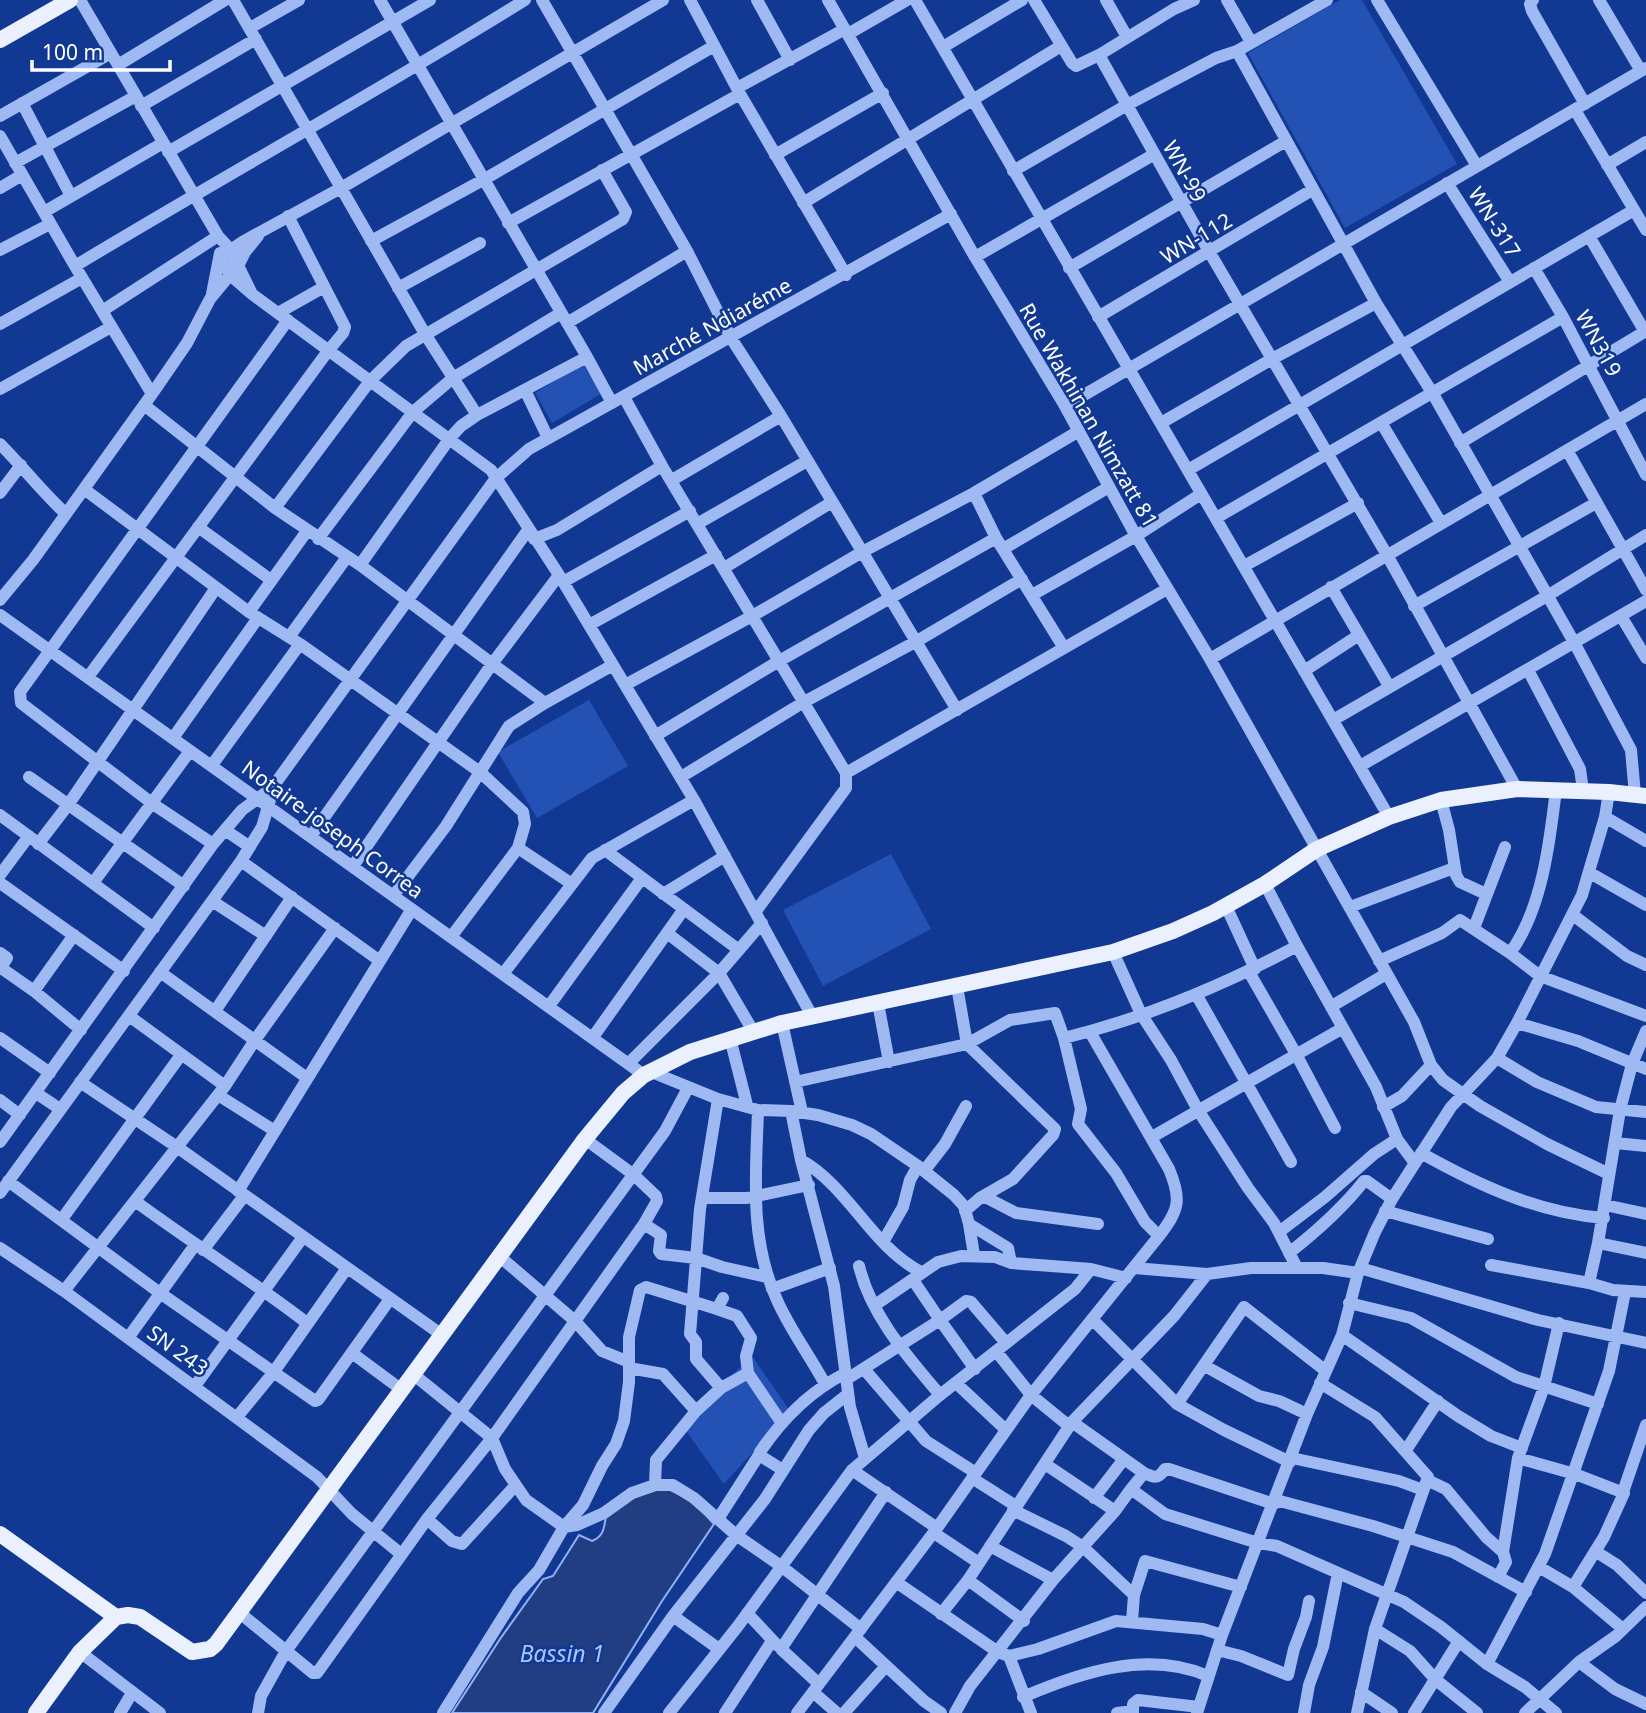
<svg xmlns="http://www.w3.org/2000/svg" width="1646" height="1713" font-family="'Noto Sans',sans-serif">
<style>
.green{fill:#2351b4}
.water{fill:#213e83;stroke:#91b2f7;stroke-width:2}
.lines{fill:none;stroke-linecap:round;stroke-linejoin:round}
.minor{stroke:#9fbaf3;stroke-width:12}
.major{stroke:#ebf0ff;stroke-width:16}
.labels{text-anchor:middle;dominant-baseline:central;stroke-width:5;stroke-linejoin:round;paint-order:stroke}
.street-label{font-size:21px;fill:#fff;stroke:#113994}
.water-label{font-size:23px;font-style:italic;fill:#abc5fa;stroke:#113994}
</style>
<rect width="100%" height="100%" fill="#113994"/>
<!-- green -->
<path class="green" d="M 1340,0 L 1362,0 L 1457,164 L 1345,228 L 1248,53 Z
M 583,364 L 601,394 L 552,423 L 535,393 Z
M 589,700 L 628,766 L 537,818 L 498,752 Z
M 891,854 L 931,929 L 823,986 L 783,910 Z
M 752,1356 L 790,1411 L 724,1484 L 681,1424 Z"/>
<!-- water -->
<path class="water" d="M 664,1487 L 693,1501 L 714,1524 L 662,1601 L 593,1713 L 452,1713 L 500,1639 L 543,1579 L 553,1576 L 579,1535 L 592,1541 C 604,1536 604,1528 606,1516 L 627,1500 Z"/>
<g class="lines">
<!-- minor -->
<path class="minor" d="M 80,0 L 218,236 L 230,249 L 251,292
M 233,0 L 425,334 L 477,415
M 380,0 L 587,357 L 612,403
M 542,0 L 687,251 L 731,338 L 781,416 L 957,710
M 690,0 L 740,94 L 846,275
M 757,0 L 790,60
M 828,0 L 975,257 L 1065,406 L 1136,536 L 1210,659 L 1414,1022 L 1431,1065 L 1443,1080 L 1480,1106 L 1547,1144 L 1609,1174
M 915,0 L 1389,817
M 1034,0 L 1072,63 L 1076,66 L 1099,55 L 1174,9 L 1194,0
M 1106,0 L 1127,37
M 1227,0 L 1251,42
M 1377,0 L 1477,166
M 1533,0 L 1530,4 L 1532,11 L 1585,104
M 1599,0 L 1641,71
M 250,28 L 299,0
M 848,34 L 907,0
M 943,47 L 1022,0
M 1237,51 L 1376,303 L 1433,394 L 1575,644 L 1631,750 L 1635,795
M 1099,55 L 1210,253 L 1387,555 L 1517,789
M 118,65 L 225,0
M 737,88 L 845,29
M 22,103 L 71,196
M 141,106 L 256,39
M 1575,110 L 1646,230
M 0,116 L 111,53
M 0,136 L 75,266 L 152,394
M 168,152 L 430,0
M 775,155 L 883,93
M 15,163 L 136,96
M 1607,165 L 1646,142
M 1013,171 L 1127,105 L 1216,58 L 1237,51 L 1327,0
M 1447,183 L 1510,282
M 0,188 L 22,175
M 803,203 L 1061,46
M 44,212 L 163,143
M 508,223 L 740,94
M 1589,236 L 1645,332
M 371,241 L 483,180 L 714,46
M 0,250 L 50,224
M 220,257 L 230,275 L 252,294 L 491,470 L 559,575 L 694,800 L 812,1016
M 220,257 L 244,241 L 341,188 L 663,0
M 975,257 L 1153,155
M 75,266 C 224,176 377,92 525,0
M 1069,268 L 1286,141
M 1534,268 L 1563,317 L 1646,475
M 398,288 L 480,243
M 212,294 L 220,253
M 102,311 L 218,236
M 278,313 L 324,287
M 1098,317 L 1312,190
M 567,323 L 687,251
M 0,324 L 82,278
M 0,389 L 111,327
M 525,390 L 548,438
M 624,397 L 662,466 L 846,773 L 846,788 L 756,911
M 144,405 L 275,508 L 360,565 L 545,703
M 1065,406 L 1646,68
M 1161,423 L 1272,359 L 1376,303
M 1382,424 L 1441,523
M 1460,443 L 1646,331
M 0,444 C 23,467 42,492 66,514
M 1567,450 L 1646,590
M 1188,470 L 1634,210
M 672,480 L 781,416
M 84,489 L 249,612 L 300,644 L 480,772 L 523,812 L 525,824 L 518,848 L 572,884
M 0,493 L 21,465
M 974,493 L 996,538 L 1064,648
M 275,508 L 370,381 L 406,346 L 623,219 L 626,212 L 602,170
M 1216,518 L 1563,317
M 697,524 L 807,461
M 198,527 L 271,580
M 318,539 L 413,412 L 453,378 L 561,313
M 534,539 L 557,530 L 662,466
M 1003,549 L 1109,487
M 360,565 L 450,438 L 461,426 L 477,415 L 587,357
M 1244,566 L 1358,503
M 724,568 L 832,502
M 563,582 L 690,511
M 1331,587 L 1389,686
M 1032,595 L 1136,536 L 1201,494
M 0,600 L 33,560 L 152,394 L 187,343 L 210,299 L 239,264 L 245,252 L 258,236
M 1414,606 L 1596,503
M 249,612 L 307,531
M 0,615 L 644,1075
M 1621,616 L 1646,658
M 589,625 L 716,555
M 289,637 L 347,557
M 1210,659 L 1646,404
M 1528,670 L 1580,769 L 1583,790
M 1304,671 L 1359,635
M 88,677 L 328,351 L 343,333 L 345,327 L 288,216
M 625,685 L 754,615 L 864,551 L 974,493 L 1079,431
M 1333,720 L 1547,596 L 1646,535
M 655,736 L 779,661 L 996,538
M 173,738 L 258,618
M 212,765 L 300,644
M 1360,766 L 1646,601
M 846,773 L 1167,589
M 29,777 L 184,886
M 681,777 L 804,702 L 917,641 L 1022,579
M 1441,800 L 1449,830 L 1456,875 L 1460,882 L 1486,894
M 0,815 L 154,928
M 1605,817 L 1646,841
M 225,830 L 250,847
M 311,836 L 528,530
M 38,844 L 68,805 L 216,588
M 213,844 L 153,804 L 21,703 L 20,692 L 288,320
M 605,850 L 739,950
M 241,861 L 380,961
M 353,866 L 492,664 L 559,575
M 1590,873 L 1646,905
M 0,875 L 29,836
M 0,883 L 124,971
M 93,883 L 190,751
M 1265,884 L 1297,946 L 1376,1087 L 1397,1139
M 663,894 L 725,856
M 394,895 L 446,826 L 509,726 L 545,703 L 613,665
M 212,901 L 266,936
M 1226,906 L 1255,969
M 1350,907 L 1454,868
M 1573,915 L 1627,956 L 1646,965
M 1474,928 L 1505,847
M 667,933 L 719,973 L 753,1031
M 451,937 L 518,848
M 1113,952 L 1141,1014 L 1171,1060 L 1198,1110 L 1248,1188 L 1274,1223 L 1297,1268
M 0,953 L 7,958 L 0,969
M 1510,953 C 1542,910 1550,841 1556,789
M 1379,961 L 1442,933 L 1460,920 L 1510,953 L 1540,976 L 1646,1016
M 1,968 L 34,991 L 81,1030
M 160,972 L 307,1078
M 1249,972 L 1296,1054 L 1335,1128
M 503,974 L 592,858 L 694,800
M 957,986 L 967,1044 L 1055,1129 L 1053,1135 L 1013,1179 L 980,1198 L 965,1211
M 34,991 L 74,935
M 1196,994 L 1291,1162
M 878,1003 L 889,1062
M 549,1006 L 642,878
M 1332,1006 L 1386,974
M 215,1011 L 292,897
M 129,1016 L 225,1086
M 782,1023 L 802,1112
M 1517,1023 L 1578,1041 L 1646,1069
M 1646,1031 L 1632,1064 L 1620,1110 L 1598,1243 L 1646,1253
M 593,1037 L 684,909
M 0,1038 L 50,1073
M 730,1038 L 747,1105
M 1064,1038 C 1145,1018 1224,985 1297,946
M 1497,1058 L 1537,1082 L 1596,1107 L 1646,1112
M 629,1063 L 719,973 L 762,923
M 649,1071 L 718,1099 L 758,1110 L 791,1111 L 818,1115 L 852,1125 L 871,1134 L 918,1166 L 954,1195 L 964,1206 L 969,1224 L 1008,1248 L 1011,1263
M 80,1082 L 177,1147 L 442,1335
M 795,1082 L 967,1044 L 1010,1020 L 1055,1013 L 1064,1038 L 1081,1109 L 1078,1124 L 1116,1173 L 1145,1222 L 1159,1236
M 36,1093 L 60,1109
M 218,1095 L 275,1131
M 0,1100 L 20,1115
M 1383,1107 L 1402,1096 L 1431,1065
M 758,1110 C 756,1175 749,1239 777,1300 C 789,1328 810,1356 825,1384
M 791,1111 L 801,1160 L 834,1286 L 850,1407 L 865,1458
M 1152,1137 L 1343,1028
M 0,1142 L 213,844 L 242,810 L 272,788 L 496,478 L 529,449 L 951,214
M 1615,1143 L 1646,1146
M 1421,1153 C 1478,1185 1538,1213 1604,1218
M 801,1160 C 850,1188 871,1246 921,1272
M 924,1171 L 945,1144 L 966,1106
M 8,1181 L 160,1293 L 315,1401 L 318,1400 L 390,1299
M 238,1191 L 412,909
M 0,1193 L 241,861 L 262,827 L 270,800
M 702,1198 L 747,1198 L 809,1185
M 980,1198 L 987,1198 L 1016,1213 L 1098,1224
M 135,1201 C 192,1243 251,1280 307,1323
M 1605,1205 L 1646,1214
M 1385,1211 L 1488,1239
M 62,1219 L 181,1055
M 644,1224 L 661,1235 L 659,1251 L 661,1254 L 696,1258 L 722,1267 L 767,1277
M 969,1224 L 974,1255
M 1279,1232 L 1325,1197 L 1374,1154 L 1397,1139 L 1414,1162
M 883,1242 L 903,1207 L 910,1180 L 918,1166
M 0,1248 L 64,1291 L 317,1477 L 352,1514 L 401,1554
M 203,1250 L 244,1196
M 1289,1253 C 1317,1231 1342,1209 1364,1181 L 1367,1181 L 1392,1199
M 499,1256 L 575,1321 L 602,1351 L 629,1362
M 1491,1265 L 1589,1283 L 1598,1243
M 859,1266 C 871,1316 908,1357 940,1395
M 1134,1268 L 1207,1274 L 1251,1268 L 1323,1268 L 1358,1273
M 1360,1268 L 1538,1320 L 1646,1343
M 1589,1283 L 1613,1290 L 1646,1292
M 772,1289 L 830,1268
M 64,1291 L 225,1086 L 255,1040 L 335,928
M 1349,1303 L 1411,1318 L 1516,1377 L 1598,1404
M 875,1305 L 938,1262 L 961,1256 L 995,1257 L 1011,1263 L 1091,1269 L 1126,1278
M 717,1309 L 737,1316 L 751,1338 L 746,1356 L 748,1373 L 721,1388
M 1092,1319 L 1177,1404 L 1224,1430 L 1290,1462
M 1342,1335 L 1458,1416 L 1491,1436 L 1522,1448
M 128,1338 L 195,1245
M 996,1351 L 1031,1395 L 1069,1426
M 352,1353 L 402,1390
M 1205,1366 L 1259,1396 L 1279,1401 L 1307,1414
M 629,1368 L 663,1374 L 696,1411
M 864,1369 L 926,1441 L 976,1473
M 975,1369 L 940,1320 L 966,1301 L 971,1302 L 1006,1343
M 748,1373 L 781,1422
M 413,1374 L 492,1438 L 505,1469 L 526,1500 L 564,1527 L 577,1525 L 604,1513 L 632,1493 L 655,1485 L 673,1485 L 694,1498 L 736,1535 L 781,1566 L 861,1629
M 847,1379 L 940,1320 L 913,1280
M 1320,1383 L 1375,1417 L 1428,1477 L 1375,1629 L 1357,1713
M 957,1384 L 1006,1430
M 195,1386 L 303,1237
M 1177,1404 L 1244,1307 L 1326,1371
M 237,1417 L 273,1373 L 347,1268
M 1072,1422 L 1144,1473 L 1131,1489
M 1406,1450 L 1438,1401
M 1292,1458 L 1399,1481 L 1423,1490
M 1518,1458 L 1575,1474 L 1624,1493 L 1604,1537 L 1573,1587
M 1045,1464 L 1115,1511
M 783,1470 L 759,1455 L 760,1452 C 783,1418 810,1391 846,1373
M 852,1470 L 937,1528
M 1144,1473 C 1155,1478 1158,1479 1165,1469 L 1169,1469 L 1274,1504
M 972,1478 L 1016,1506
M 1427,1480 L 1446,1489 L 1486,1537 L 1503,1552 L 1506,1562 L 1498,1577
M 655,1485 L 656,1460 L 696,1411 L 721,1388 L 696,1359 L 696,1342 L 690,1334 L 700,1209 L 718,1099
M 1623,1492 L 1646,1425
M 1094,1498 L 1124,1459
M 1276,1500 L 1373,1526 L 1453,1552 L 1526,1592
M 1013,1510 L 1066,1536 L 1083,1547 L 1134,1595
M 427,1519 L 452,1541 L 462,1544 L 515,1486
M 718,1519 L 759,1455
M 934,1533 L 979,1563
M 990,1546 L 1053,1580
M 1595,1551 L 1617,1565 L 1646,1593
M 1503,1552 L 1518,1458 L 1544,1387 L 1559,1323
M 1539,1567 L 1573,1587 L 1623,1629
M 968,1580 L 1024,1621
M 896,1582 L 998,1652 L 1009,1656 L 1031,1713
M 240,1613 L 313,1673 L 317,1673 L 427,1519 L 492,1438 L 644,1224 L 657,1201 L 656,1196 L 634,1175 L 585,1139
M 747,1613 L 778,1646
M 941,1614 L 968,1580 L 1072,1422 L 1174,1316 L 1207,1274
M 673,1616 L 719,1649
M 1132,1621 L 1134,1595 L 1145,1561 L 1241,1587
M 1375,1629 L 1410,1651 L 1436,1680 L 1477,1713
M 855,1637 L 924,1701 L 941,1713
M 1217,1650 L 1241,1656 L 1288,1675 L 1294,1649 L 1306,1617 L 1309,1601
M 80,1652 L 160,1713
M 1009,1656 L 1038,1649 L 1116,1621 L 1203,1629 L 1222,1635
M 1579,1662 L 1615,1689 L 1646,1704
M 1487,1664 L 1545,1554 L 1609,1371 L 1625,1292
M 819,1684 L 781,1649 L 886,1492
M 813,1692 L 837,1713
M 1361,1692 L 1392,1713
M 1023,1697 C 1081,1672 1148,1650 1208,1676
M 120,1713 L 132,1693
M 258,1713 L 261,1696 L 286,1651 L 665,1131 L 688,1088
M 443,1713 L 518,1593 L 539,1570 L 564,1527 L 583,1505 L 602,1466 L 616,1444 L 624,1421 L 629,1382 L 629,1337 L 640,1290 L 646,1287 L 717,1309 L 723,1298
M 604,1713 L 673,1616 L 765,1499 L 809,1430 L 824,1413 L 848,1394
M 669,1713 L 738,1626 L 852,1470 L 940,1395 L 1075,1289 L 1091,1269
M 725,1713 L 772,1641
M 797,1713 L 937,1528 L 1031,1395 L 1159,1236 C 1179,1210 1182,1200 1169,1169 L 1090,1032
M 844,1713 L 886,1666
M 955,1713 L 970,1686 L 1053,1580 L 1115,1511 L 1131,1489 L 1165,1514 L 1258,1543 L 1277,1546 L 1404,1602 L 1441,1627 L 1487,1664 L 1525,1687 L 1556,1713
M 1117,1713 L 1133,1711
M 1133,1713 L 1133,1704 L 1138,1700 L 1199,1707
M 1197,1713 L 1222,1635 L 1307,1414 L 1342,1335 L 1358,1273 L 1375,1232 L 1392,1199 L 1451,1107 L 1497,1058 L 1517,1023 L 1582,895 L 1605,817 L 1609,792
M 1304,1713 L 1309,1685 L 1323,1647 L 1338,1573
M 1414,1713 L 1459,1641
M 1525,1713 L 1579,1662 L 1616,1636 L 1646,1607"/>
<!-- major -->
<path class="major" d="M 0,40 L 70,0
M 0,1534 L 116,1617
M 36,1713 L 80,1652 L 116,1617 L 128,1615 L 140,1617 L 192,1652 L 210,1649 L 216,1644 L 585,1139 L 623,1093 L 644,1075 L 690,1052 L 782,1023 L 1113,952 L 1173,931 L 1213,913 L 1265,884 L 1317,849 L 1389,817 L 1441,800 L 1517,789 L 1609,792 L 1646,796"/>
</g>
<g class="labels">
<!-- street labels -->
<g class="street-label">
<text transform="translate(1185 171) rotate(61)">WN-99</text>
<text transform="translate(1495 222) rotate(58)">WN-317</text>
<text transform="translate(1196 238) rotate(-31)">WN-112</text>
<text transform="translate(712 326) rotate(-29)">Marché Ndiaréme</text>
<text transform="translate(1599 343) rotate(61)">WN319</text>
<text transform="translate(1089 415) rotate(60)">Rue Wakhinan Nimzatt 81</text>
<text transform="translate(333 829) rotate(36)">Notaire-joseph Correa</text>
<text transform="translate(178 1350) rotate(36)">SN 243</text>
</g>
<!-- water labels -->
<g class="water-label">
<text x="562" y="1653">Bassin 1</text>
</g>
</g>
<!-- scale -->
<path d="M32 60v10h138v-10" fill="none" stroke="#ffffff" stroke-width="3.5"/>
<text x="42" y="60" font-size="21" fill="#ffffff" stroke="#113994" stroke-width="5" paint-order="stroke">100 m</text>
</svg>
